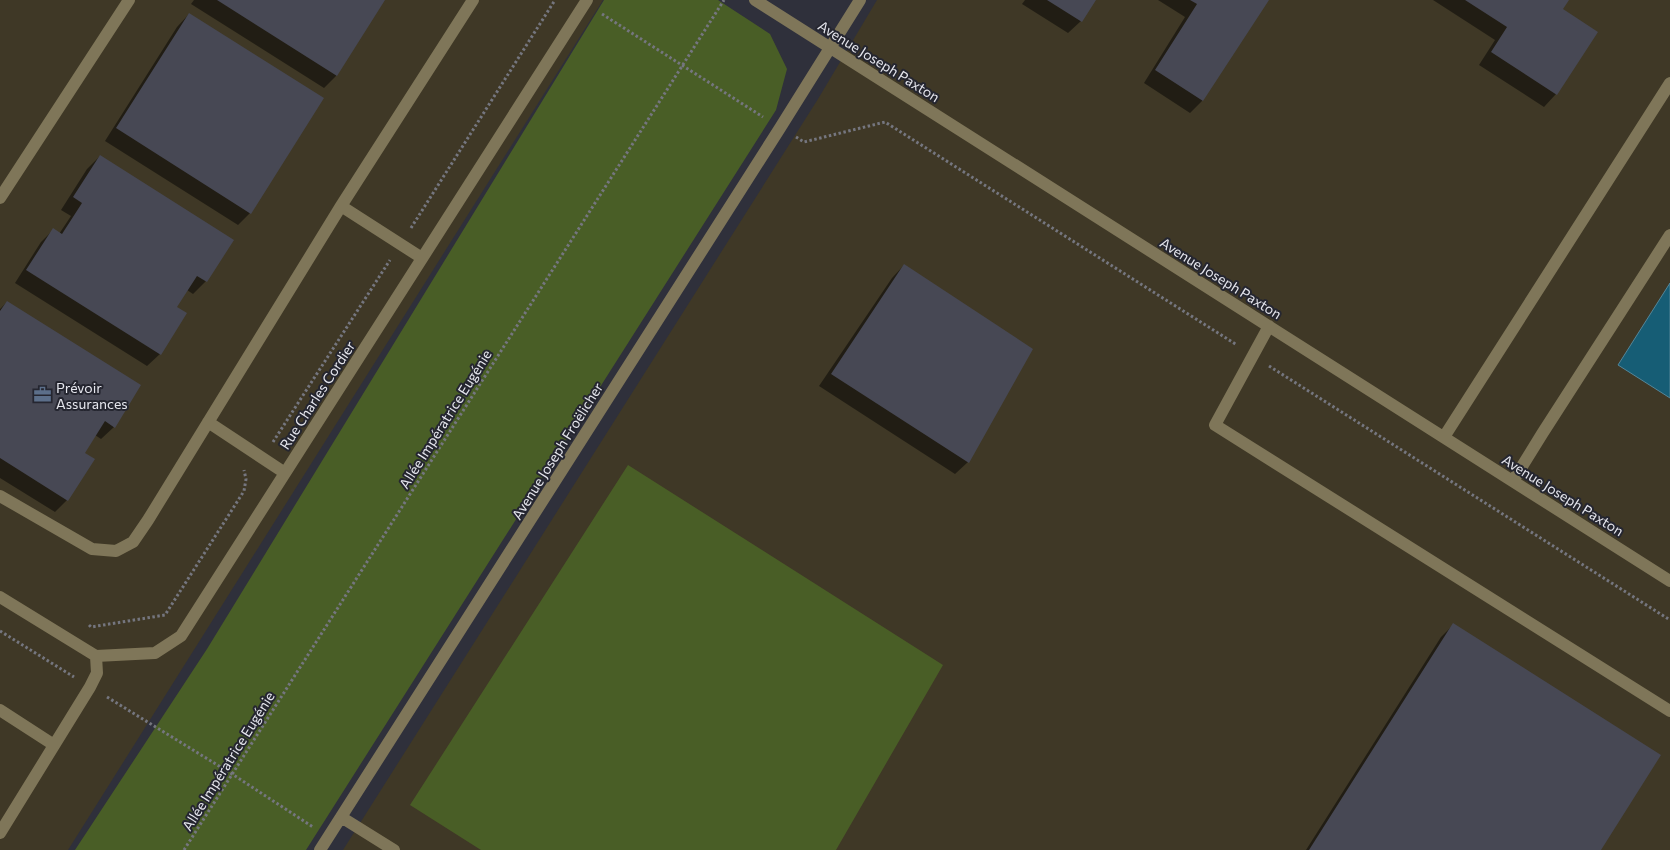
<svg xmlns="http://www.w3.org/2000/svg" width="1670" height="850" font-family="Commissioner,sans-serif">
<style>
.industrial{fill:#3f3826}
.green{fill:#495e26}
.water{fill:#165d75;stroke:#548699}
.shadow{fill:#0007}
.building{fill:#474854}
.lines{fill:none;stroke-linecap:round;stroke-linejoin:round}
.path{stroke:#75767f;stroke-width:3;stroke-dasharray:2.5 2.5;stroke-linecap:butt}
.minor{stroke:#7f7659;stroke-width:12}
.labels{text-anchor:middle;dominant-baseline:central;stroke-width:4;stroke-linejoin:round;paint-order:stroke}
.street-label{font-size:14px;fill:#e5e6ed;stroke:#252630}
.poi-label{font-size:14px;fill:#e5e6ed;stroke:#252630;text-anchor:start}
</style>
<rect width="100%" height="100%" fill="#2f303b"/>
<!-- industrial -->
<path class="industrial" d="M 0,0 L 603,0 L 68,850 L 0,850 Z
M 877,0 L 1670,0 L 1670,850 L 343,850 L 818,99 Z"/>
<!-- green -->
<path class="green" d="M 604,0 L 718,0 L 770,34 L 787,69 L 776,110 L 306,850 L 75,850 L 207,649 Z
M 628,465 L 943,665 L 836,850 L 481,850 L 410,805 Z"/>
<!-- water -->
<path class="water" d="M 1670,283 L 1670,398 L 1618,365 Z"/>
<!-- shadow -->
<path class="shadow" d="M 194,0 L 384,0 L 336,76 L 324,88 L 191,4 Z
M 1025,0 L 1094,0 L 1081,21 L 1068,33 L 1022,4 Z
M 1158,0 L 1267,0 L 1202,101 L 1190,113 L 1144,83 L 1185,17 Z
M 1433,0 L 1567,0 L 1562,9 L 1556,94 L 1544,107 L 1479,65 L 1495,40 Z
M 189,14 L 250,213 L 238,225 L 105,141 L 177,27 Z
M 100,156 L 206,281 L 193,294 L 187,290 L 176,307 L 160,354 L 147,366 L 15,283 L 41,242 L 53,230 L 59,234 L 71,216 L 61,210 L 87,169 Z
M 904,265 L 968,462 L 955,474 L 819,386 L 892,278 Z
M 7,302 L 114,427 L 101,439 L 95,435 L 83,453 L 67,500 L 55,512 L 0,478 L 0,309 Z
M 1453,625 L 1599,850 L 1306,850 L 1441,637 Z"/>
<!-- building -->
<path class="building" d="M 217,0 L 385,0 L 337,76 Z
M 1047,0 L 1096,0 L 1082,22 Z
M 1190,0 L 1269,0 L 1203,101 L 1155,70 L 1197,4 Z
M 1465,0 L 1569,0 L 1563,9 L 1598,32 L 1557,95 L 1491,52 L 1507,27 Z
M 189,13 L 324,98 L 251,214 L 116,128 Z
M 100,155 L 234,240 L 207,282 L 197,276 L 177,307 L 187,313 L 161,355 L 26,270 L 53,228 L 62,234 L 82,203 L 73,197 Z
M 904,264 L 1033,349 L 969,463 L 831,374 Z
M 7,301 L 141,385 L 115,428 L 105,421 L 85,453 L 95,459 L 68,501 L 0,458 L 0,311 Z
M 1453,623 L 1661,755 L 1601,850 L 1309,850 Z"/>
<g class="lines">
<!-- path -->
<path class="path" d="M 602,14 L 763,117
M 796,137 L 804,142 L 885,122 L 1237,345
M 411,228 L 555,0
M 1269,366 L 1670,620
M 273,442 L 390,260
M 89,625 L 91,627 L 165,615 L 244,491 L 246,479 L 244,470
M 0,631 L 74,677
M 107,697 L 232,774 L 313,827
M 184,850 L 724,0"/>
<!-- minor -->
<path class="minor" d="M 755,0 L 1670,581
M 0,198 L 129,0
M 341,206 L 422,258
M 1269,326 L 1215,425 L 1670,711
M 208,422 L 285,473
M 1444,437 L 1670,83
M 1513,481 L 1542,434 L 1670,235
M 0,496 L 92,549 L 116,551 L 133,542 L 148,520 L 341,206 L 473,0
M 0,597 L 96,656 L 155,653 L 181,636 L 587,0
M 0,710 L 54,745
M 341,817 L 394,850
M 0,833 L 90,687 L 97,673 L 96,656
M 320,850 L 780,128 L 860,0"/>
</g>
<!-- icons -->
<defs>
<symbol id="office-bare" viewBox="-9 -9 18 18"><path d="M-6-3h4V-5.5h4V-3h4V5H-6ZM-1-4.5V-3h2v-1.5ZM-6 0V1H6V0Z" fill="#5c6f8a" stroke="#252630" stroke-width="2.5" paint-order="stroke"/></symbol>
</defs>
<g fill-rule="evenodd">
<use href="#office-bare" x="30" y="382" width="25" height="25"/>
</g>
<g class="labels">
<!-- street labels -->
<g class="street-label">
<text transform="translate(879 61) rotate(32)">Avenue Joseph Paxton</text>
<text transform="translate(1221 278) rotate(32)">Avenue Joseph Paxton</text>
<text transform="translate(317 395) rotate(-57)">Rue Charles Cordier</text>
<text transform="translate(445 419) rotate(-58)">Allée Impératrice Eugénie</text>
<text transform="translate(557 451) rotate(-58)">Avenue Joseph Froëlicher</text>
<text transform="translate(1563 495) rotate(32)">Avenue Joseph Paxton</text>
<text transform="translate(228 761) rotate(-58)">Allée Impératrice Eugénie</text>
</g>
<!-- poi labels -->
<g class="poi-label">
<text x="56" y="387">Prévoir<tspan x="56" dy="16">Assurances</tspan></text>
</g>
</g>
</svg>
